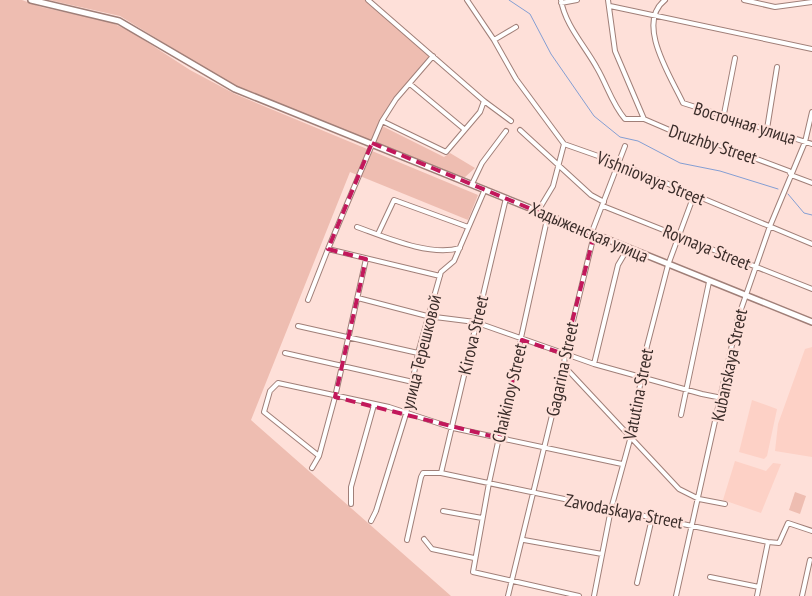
<svg xmlns="http://www.w3.org/2000/svg" width="812" height="596" font-family="'PT Sans Narrow',sans-serif">
<style>
.built{fill:#fdd1c6}
.green{fill:#eebdb1}
.lines{fill:none;stroke-linecap:round;stroke-linejoin:round}
.stream{stroke:#849ed3;stroke-width:1}
.minor-casing{stroke:#a07f78;stroke-width:6}
.major-casing{stroke:#a07f78;stroke-width:8}
.minor{stroke:#fff;stroke-width:4}
.major{stroke:#fff;stroke-width:5}
.marked{fill:none;stroke:#c2185b;stroke-width:4;stroke-dasharray:10 6;stroke-linejoin:round}
.labels{text-anchor:middle;dominant-baseline:central;stroke-width:4.5;stroke-linejoin:round;paint-order:stroke}
.street-label{font-size:18px;fill:#3b2d2a;stroke:#fee0d9}
</style>
<rect width="100%" height="100%" fill="#fee0d9"/>
<!-- built -->
<path class="built" d="M 812,347 L 812,457 L 775,451 L 778,424 L 805,349 Z
M 752,400 L 777,409 L 767,456 L 764,459 L 739,452 Z
M 735,461 L 766,471 L 773,463 L 781,464 L 761,513 L 723,500 Z"/>
<!-- green -->
<path class="green" d="M 0,0 L 22,0 L 41,7 L 110,22 L 130,31 L 190,70 L 235,94 L 478,195 L 468,220 L 350,172 L 251,420 L 451,596 L 0,596 Z
M 49,0 L 366,0 L 431,56 L 392,103 L 380,125 L 444,157 L 450,153 L 475,168 L 464,178 L 443,171 L 248,92 L 223,79 L 120,16 Z
M 795,492 L 806,496 L 800,514 L 789,510 Z"/>
<g class="lines">
<!-- stream -->
<path class="stream" d="M 509,0 L 530,14 L 551,54 L 594,116 L 620,137 L 638,141 L 680,163 L 720,171 L 778,189
M 788,194 L 804,213 L 812,215"/>
<defs>
<path id="minor" d="M 368,0 L 484,101 L 511,121
M 467,0 L 494,40 L 516,79 L 564,144 L 618,163 L 812,244
M 561,0 C 565,25 585,46 597,68 C 607,85 612,104 625,119 L 644,119
M 608,0 L 615,51 L 644,119 L 702,144 L 719,145 L 789,171 L 791,175 L 812,183
M 665,0 C 635,23 671,77 683,103 L 812,144
M 744,0 L 775,7 L 812,2
M 561,3 L 577,0
M 610,6 L 812,49
M 494,40 L 516,27
M 410,84 L 464,129
M 724,114 L 735,58
M 382,121 L 446,152 L 480,112 L 484,101
M 767,129 L 777,67
M 520,130 L 591,195 L 604,202
M 472,184 L 482,163 L 506,131
M 603,206 L 812,289
M 538,211 L 553,186 L 564,144
M 548,215 L 489,483 L 473,572 L 579,596
M 357,227 C 385,237 430,257 460,248
M 378,234 L 394,200 L 468,227
M 328,249 L 382,121 L 396,99 L 433,56
M 358,298 L 427,316 L 475,322 L 594,364 L 702,394 L 722,398
M 308,300 L 328,249 L 440,276
M 298,326 L 418,353
M 285,353 L 413,382
M 594,364 L 618,265 L 628,248
M 564,366 L 679,489 L 699,499 L 725,504
M 681,415 L 709,282
M 319,456 L 335,397 L 366,259
M 312,468 L 319,456 L 264,412 L 270,391 L 278,383 L 389,407 L 453,428 L 622,464
M 441,473 L 506,198
M 351,504 L 351,487 L 374,405
M 443,511 L 482,518
M 371,521 L 376,511 L 406,414 L 418,353 L 441,272 L 454,261 L 485,189
M 424,539 L 432,549 L 474,558
M 407,540 L 421,477 L 423,473 L 441,473 L 768,542 L 779,543 L 788,523 L 812,531
M 524,540 L 602,554
M 710,577 L 759,587
M 637,583 L 652,518
M 508,596 L 564,366 L 565,354 L 594,235 L 593,229 L 625,146
M 594,596 L 611,509 L 631,436 L 647,346 L 668,265 L 694,195
M 676,596 L 738,318 L 770,226 L 805,142 L 812,112
M 757,596 L 768,542
M 802,596 L 810,560"/>
<path id="major" d="M 31,0 L 119,21 L 235,89 L 812,322"/>
</defs>
<!-- minor casing -->
<use href="#minor" class="minor-casing"/>
<!-- major casing -->
<use href="#major" class="major-casing"/>
<!-- minor -->
<use href="#minor" class="minor"/>
<!-- major -->
<use href="#major" class="major"/>
</g>
<!-- marked area -->
<path class="marked" d="M 372,143 L 594,235 L 564,354 L 522,340 L 499,438 L 335,397 L 366,259 L 328,249 Z"/>
<g class="labels">
<!-- street labels -->
<g class="street-label">
<text transform="translate(745 123) rotate(17)">Восточная улица</text>
<text transform="translate(713 144) rotate(18)">Druzhby Street</text>
<text transform="translate(651 178) rotate(22)">Vishniovaya Street</text>
<text transform="translate(589 232) rotate(23)">Хадыженская улица</text>
<text transform="translate(707 247) rotate(22)">Rovnaya Street</text>
<text transform="translate(473 335) rotate(-77)">Kirova Street</text>
<text transform="translate(421 352) rotate(-76)">улица Терешковой</text>
<text transform="translate(729 365) rotate(-78)">Kubanskaya Street</text>
<text transform="translate(562 369) rotate(-78)">Gagarina Street</text>
<text transform="translate(509 393) rotate(-77)">Chaikinoy Street</text>
<text transform="translate(638 394) rotate(-79)">Vatutina Street</text>
<text transform="translate(624 511) rotate(11)">Zavodaskaya Street</text>
</g>
</g>
</svg>
